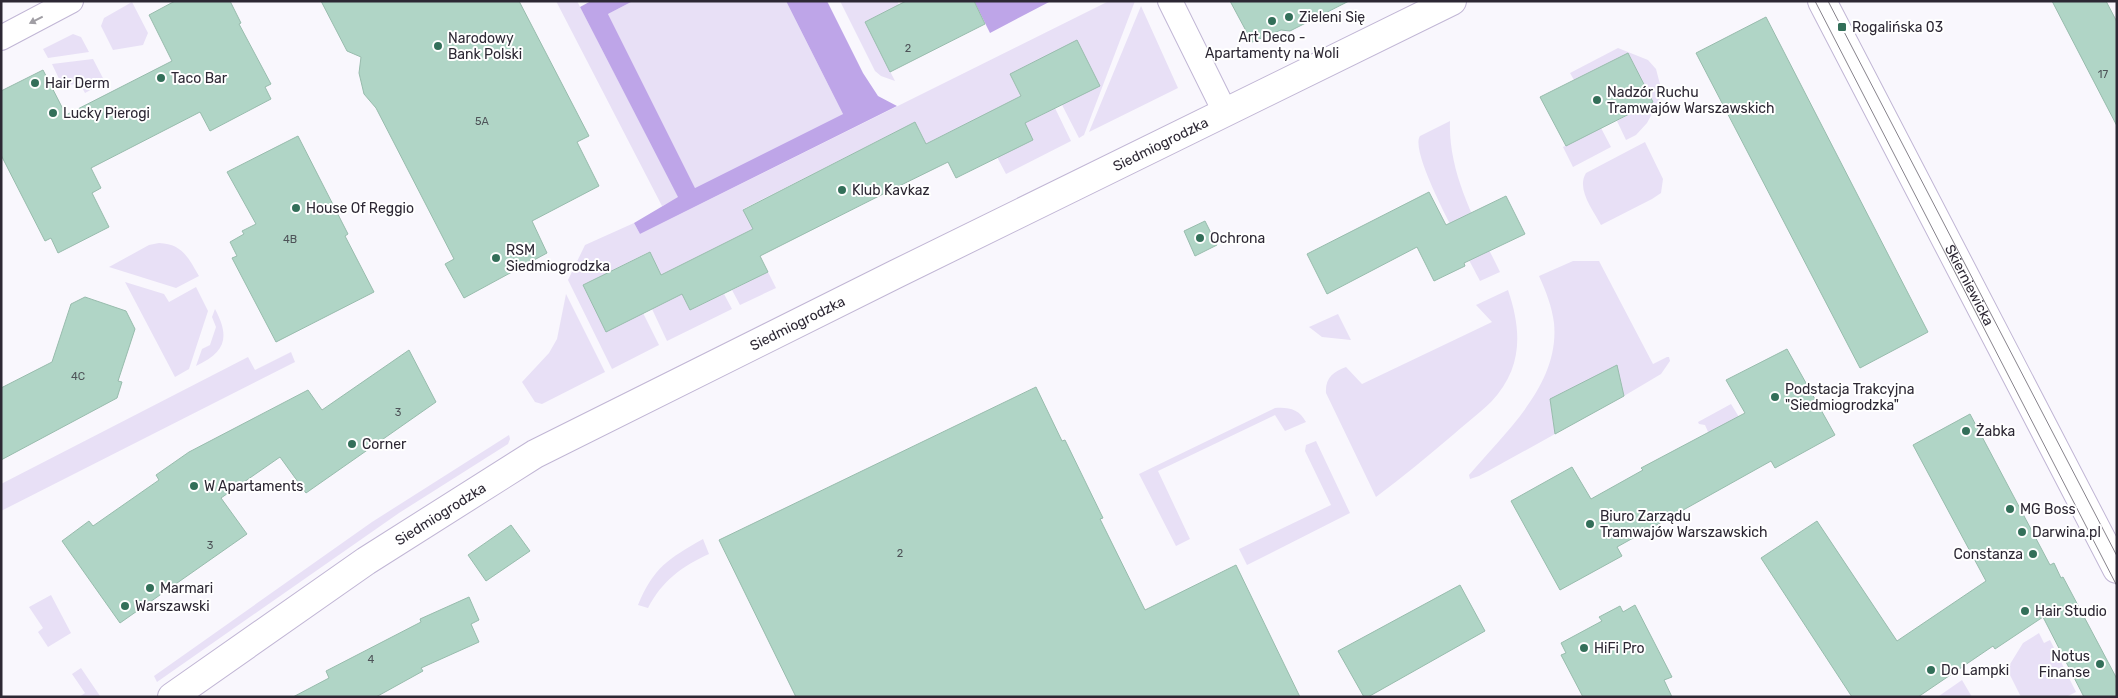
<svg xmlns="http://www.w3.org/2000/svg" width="2118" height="698" font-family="Rubik,sans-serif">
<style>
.green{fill:#e8e0f6}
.forest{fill:#bea5e8}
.building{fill:#b0d5c6;stroke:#98bcad}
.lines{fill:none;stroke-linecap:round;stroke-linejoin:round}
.street-casing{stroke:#c1b6d5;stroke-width:26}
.secondary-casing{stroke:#c1b6d5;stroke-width:30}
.street{stroke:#fff;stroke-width:24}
.secondary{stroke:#fff;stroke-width:28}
.tram{stroke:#87838c;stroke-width:1}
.oneway{fill:#a09ea4}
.poi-dot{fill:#336f59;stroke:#fff;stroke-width:2}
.labels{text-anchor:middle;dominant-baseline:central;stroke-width:4;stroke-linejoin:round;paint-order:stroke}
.number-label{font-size:11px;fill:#4e5358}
.poi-label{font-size:14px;fill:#2d2834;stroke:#fff;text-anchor:start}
.street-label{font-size:14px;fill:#2d2834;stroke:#fff}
</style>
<rect width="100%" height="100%" fill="#f9f7fd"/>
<!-- green -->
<path class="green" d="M 556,1 L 577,1 L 679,198 L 662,206 Z
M 633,1 L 786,1 L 843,114 L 695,188 L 608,14 Z
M 840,1 L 897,1 L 899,5 L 865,22 L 895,81 L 881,76 L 875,71 Z
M 1109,1 L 1135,1 L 1084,135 L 1079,138 L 1062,105 L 1010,74 L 1021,96 L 926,144 L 915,122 L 743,209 L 753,229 L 661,275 L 649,252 L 583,285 L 606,331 L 643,313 L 659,345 L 612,369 L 568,280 L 585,245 L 634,223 L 640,234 Z
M 132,2 L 148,33 L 143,45 L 113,50 L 101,26 L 104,18 Z
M 1141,6 L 1178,88 L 1089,132 Z
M 73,34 L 81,37 L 89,52 L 48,58 L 43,49 Z
M 1618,48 L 1648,60 L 1656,69 L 1661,88 L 1659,101 L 1647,123 L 1636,135 L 1626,140 L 1617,121 L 1653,102 L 1628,53 L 1574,80 L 1570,73 Z
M 93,59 L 105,82 L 85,93 L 80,84 L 62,85 L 52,64 Z
M 1055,108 L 1071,141 L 1006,174 L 997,157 L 1033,140 L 1025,123 Z
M 1450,121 C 1448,174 1477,225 1500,272 L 1480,281 C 1469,259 1408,153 1420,136 Z
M 1601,128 L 1611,147 L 1573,167 L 1563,147 Z
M 1645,142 L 1663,179 L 1661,193 L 1652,199 L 1601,225 C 1593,210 1576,189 1586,173 Z
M 159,243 C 182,244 188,257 199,276 L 176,288 L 109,267 L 149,245 Z
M 1573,261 L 1599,261 L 1653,364 L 1667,357 L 1669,357 L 1670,361 L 1661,374 L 1624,396 L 1617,366 L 1550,400 L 1555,434 L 1479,476 L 1470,479 L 1469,475 C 1505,432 1560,385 1554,323 C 1552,307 1546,291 1539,276 Z
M 768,272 L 776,288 L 740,305 L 732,290 Z
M 125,282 L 164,294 L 169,302 L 196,287 L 208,311 L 189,369 L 175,377 Z
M 1508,290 C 1522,331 1523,368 1491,402 C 1480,413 1466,423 1454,434 C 1428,456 1403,477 1376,497 L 1326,393 C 1325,378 1333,372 1346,367 L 1362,384 L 1492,322 L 1476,305 Z
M 566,294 L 605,372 L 542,404 L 535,402 L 522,382 L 549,353 L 557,339 Z
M 682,294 L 690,310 L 724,294 L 732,309 L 667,341 L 652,309 Z
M 215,309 C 230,337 226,352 196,366 L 202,349 L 210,345 L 216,327 L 212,317 Z
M 1338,314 L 1351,340 L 1322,337 L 1309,327 Z
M 291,352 L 295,362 L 1,511 L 1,484 L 248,357 L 255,370 Z
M 1731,404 L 1739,417 L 1709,434 L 1705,425 L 1699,424 L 1698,422 Z
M 1275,408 C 1289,407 1299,409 1306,422 L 1285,431 L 1275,415 L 1158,471 L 1190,539 L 1176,546 L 1139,474 Z
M 509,435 L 510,439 L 508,444 L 399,513 L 157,682 L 154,676 L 372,522 Z
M 1316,441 L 1350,513 L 1247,565 L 1239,549 L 1331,505 L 1305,451 L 1306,445 Z
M 703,539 L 709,554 C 682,566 662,581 648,608 L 638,605 C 654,567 668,559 703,539 Z
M 51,595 L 71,633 L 48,647 L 38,632 L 43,628 L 29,607 Z
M 2039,633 L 2044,643 L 2050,640 L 2076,692 L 2066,697 L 2021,697 L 2007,669 L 2023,643 Z
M 81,668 L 100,696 L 100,697 L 79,697 L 85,693 L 72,674 Z
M 1962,680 L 1972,697 L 1939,697 L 1939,696 Z"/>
<!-- forest -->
<path class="forest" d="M 591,1 L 633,1 L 608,14 L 695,188 L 843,114 L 786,1 L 827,1 L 863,73 L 878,96 L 897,106 L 640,234 L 634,223 L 678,197 L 580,7 Z
M 974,1 L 1051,1 L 990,33 Z"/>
<!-- building -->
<path class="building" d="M 175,1 L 230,1 L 241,23 L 239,24 L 271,84 L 265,87 L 271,99 L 210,131 L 200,112 L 91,168 L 101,188 L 92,193 L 109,227 L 58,253 L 51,238 L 45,241 L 1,155 L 1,91 L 43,70 L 66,115 L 172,61 L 149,15 Z
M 321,1 L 519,1 L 589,136 L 577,142 L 599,186 L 532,221 L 547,253 L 464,298 L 445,264 L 454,259 L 376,108 L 364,94 L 359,73 L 361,57 L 347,51 Z
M 906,1 L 974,1 L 985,24 L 890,72 L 865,22 Z
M 1230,1 L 1349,1 L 1290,31 L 1281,30 L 1252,42 Z
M 2052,1 L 2106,1 L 2117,22 L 2117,126 Z
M 1766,17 L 1928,332 L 1860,368 L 1696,53 Z
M 1077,40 L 1100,86 L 1025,123 L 1033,140 L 956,178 L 948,162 L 893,189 L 760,256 L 768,272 L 690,310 L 682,294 L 606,332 L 583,285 L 650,252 L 661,275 L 753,229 L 743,210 L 915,122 L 926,144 L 1021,96 L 1010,74 Z
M 1628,53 L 1653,102 L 1566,146 L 1540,97 Z
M 298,136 L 348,234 L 345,236 L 374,292 L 276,342 L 232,258 L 237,256 L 230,242 L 244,234 L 242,231 L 256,224 L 227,172 Z
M 1429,192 L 1446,225 L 1506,196 L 1525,234 L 1464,263 L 1465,266 L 1434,281 L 1417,247 L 1327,294 L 1307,254 Z
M 1205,221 L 1217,245 L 1195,256 L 1184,231 Z
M 85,297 L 126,311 L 135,329 L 118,381 L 122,382 L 117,398 L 1,460 L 1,388 L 52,362 L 71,304 Z
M 1787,349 L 1835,435 L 1775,468 L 1771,461 L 1617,547 L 1622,556 L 1560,590 L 1511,501 L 1572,467 L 1591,499 L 1643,470 L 1641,468 L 1745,413 L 1726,380 Z
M 409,350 L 436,402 L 306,493 L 280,457 L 221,498 L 247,534 L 120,623 L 62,541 L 89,521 L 93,526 L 159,480 L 156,475 L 189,452 L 308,390 L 322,410 Z
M 1617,365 L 1624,396 L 1555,434 L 1550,399 Z
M 1036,387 L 1062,441 L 1065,440 L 1103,518 L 1100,519 L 1145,610 L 1236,565 L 1300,697 L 796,697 L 719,540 Z
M 1970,414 L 2050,565 L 2054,563 L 2061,578 L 2063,577 L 2117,679 L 2117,697 L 2084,697 L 2043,617 L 1995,649 L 1993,646 L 1918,697 L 1852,697 L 1761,558 L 1817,521 L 1897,641 L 1986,581 L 1913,445 Z
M 511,525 L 530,551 L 486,581 L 468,555 Z
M 1460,585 L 1485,631 L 1368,697 L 1364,697 L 1338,651 Z
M 469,597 L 479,620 L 471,624 L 479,642 L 421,668 L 423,671 L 376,697 L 293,697 L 329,678 L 326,671 L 421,622 L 420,619 Z
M 1635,605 L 1672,677 L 1664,680 L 1672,697 L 1583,697 L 1561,655 L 1566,653 L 1561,643 L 1602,621 L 1599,617 L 1620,606 L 1623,612 Z"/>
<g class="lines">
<defs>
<path id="street" d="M 1170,1 L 1225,112
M 1,38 L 71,1"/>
<g id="secondary">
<path id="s1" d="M 1822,1 L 2117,569"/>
<path id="s2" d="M 172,697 L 366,561 L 535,454 L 896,274 L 1452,1"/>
</g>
</defs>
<!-- street casing -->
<use href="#street" class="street-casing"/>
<!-- secondary casing -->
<use href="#secondary" class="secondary-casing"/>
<!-- street -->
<use href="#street" class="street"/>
<!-- secondary -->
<use href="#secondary" class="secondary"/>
<!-- tram -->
<path class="tram" d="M 1815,1 L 2117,586
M 1828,1 L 2117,556"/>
</g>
<!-- one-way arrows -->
<defs><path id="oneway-solid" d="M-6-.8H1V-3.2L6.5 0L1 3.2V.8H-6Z" transform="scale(1.25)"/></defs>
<use class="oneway" href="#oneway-solid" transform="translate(36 20) rotate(153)"/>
<!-- markers -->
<g class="poi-dot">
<circle cx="1289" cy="17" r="5"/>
<circle cx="1272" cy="21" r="5"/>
<rect x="1837" y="22" width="10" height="10" rx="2.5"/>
<circle cx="438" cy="46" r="5"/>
<circle cx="161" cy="78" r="5"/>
<circle cx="35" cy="83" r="5"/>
<circle cx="1597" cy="100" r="5"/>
<circle cx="53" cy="113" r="5"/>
<circle cx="842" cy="190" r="5"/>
<circle cx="296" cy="208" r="5"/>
<circle cx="1200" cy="238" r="5"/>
<circle cx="496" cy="258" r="5"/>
<circle cx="1775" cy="397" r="5"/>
<circle cx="1966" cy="431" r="5"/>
<circle cx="352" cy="444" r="5"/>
<circle cx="194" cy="486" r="5"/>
<circle cx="2010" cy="509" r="5"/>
<circle cx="1590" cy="524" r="5"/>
<circle cx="2022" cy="532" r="5"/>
<circle cx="2033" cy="554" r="5"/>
<circle cx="150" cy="588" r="5"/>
<circle cx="125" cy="606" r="5"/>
<circle cx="2025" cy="611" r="5"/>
<circle cx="1584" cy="648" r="5"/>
<circle cx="2100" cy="664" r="5"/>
<circle cx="1931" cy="670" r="5"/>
</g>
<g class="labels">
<!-- number labels -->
<g class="number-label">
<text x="908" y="48">2</text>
<text x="2103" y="74">17</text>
<text x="482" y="121">5A</text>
<text x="290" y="239">4B</text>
<text x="78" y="376">4C</text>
<text x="398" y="412">3</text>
<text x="210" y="545">3</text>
<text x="900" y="553">2</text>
<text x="371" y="659">4</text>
</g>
<!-- poi labels -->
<g class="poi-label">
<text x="1299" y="17">Zieleni Się</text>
<text x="1852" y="27">Rogalińska 03</text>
<text x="1272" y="37" text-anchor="middle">Art Deco -<tspan x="1272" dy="16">Apartamenty na Woli</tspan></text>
<text x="448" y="38">Narodowy<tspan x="448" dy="16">Bank Polski</tspan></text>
<text x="171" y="78">Taco Bar</text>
<text x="45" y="83">Hair Derm</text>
<text x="1607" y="92">Nadzór Ruchu<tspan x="1607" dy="16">Tramwajów Warszawskich</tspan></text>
<text x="63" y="113">Lucky Pierogi</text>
<text x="852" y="190">Klub Kavkaz</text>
<text x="306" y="208">House Of Reggio</text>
<text x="1210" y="238">Ochrona</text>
<text x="506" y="250">RSM<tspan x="506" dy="16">Siedmiogrodzka</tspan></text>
<text x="1785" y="389">Podstacja Trakcyjna<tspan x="1785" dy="16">"Siedmiogrodzka"</tspan></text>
<text x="1976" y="431">Żabka</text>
<text x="362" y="444">Corner</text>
<text x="204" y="486">W Apartaments</text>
<text x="2020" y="509">MG Boss</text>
<text x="1600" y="516">Biuro Zarządu<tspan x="1600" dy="16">Tramwajów Warszawskich</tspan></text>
<text x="2032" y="532">Darwina.pl</text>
<text x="2023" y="554" text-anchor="end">Constanza</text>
<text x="160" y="588">Marmari</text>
<text x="135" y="606">Warszawski</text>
<text x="2035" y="611">Hair Studio</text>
<text x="1594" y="648">HiFi Pro</text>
<text x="2090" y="656" text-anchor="end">Notus<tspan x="2090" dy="16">Finanse</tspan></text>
<text x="1941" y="670">Do Lampki</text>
</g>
<!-- street labels -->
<g class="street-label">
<text stroke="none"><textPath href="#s2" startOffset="1135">Siedmiogrodzka</textPath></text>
<text stroke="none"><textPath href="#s1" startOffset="320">Skierniewicka</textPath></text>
<text stroke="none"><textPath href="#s2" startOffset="730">Siedmiogrodzka</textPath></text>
<text stroke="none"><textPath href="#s2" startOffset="325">Siedmiogrodzka</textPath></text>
</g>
</g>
<!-- border -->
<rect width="2118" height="698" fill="none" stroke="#2d2834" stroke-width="5"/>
</svg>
